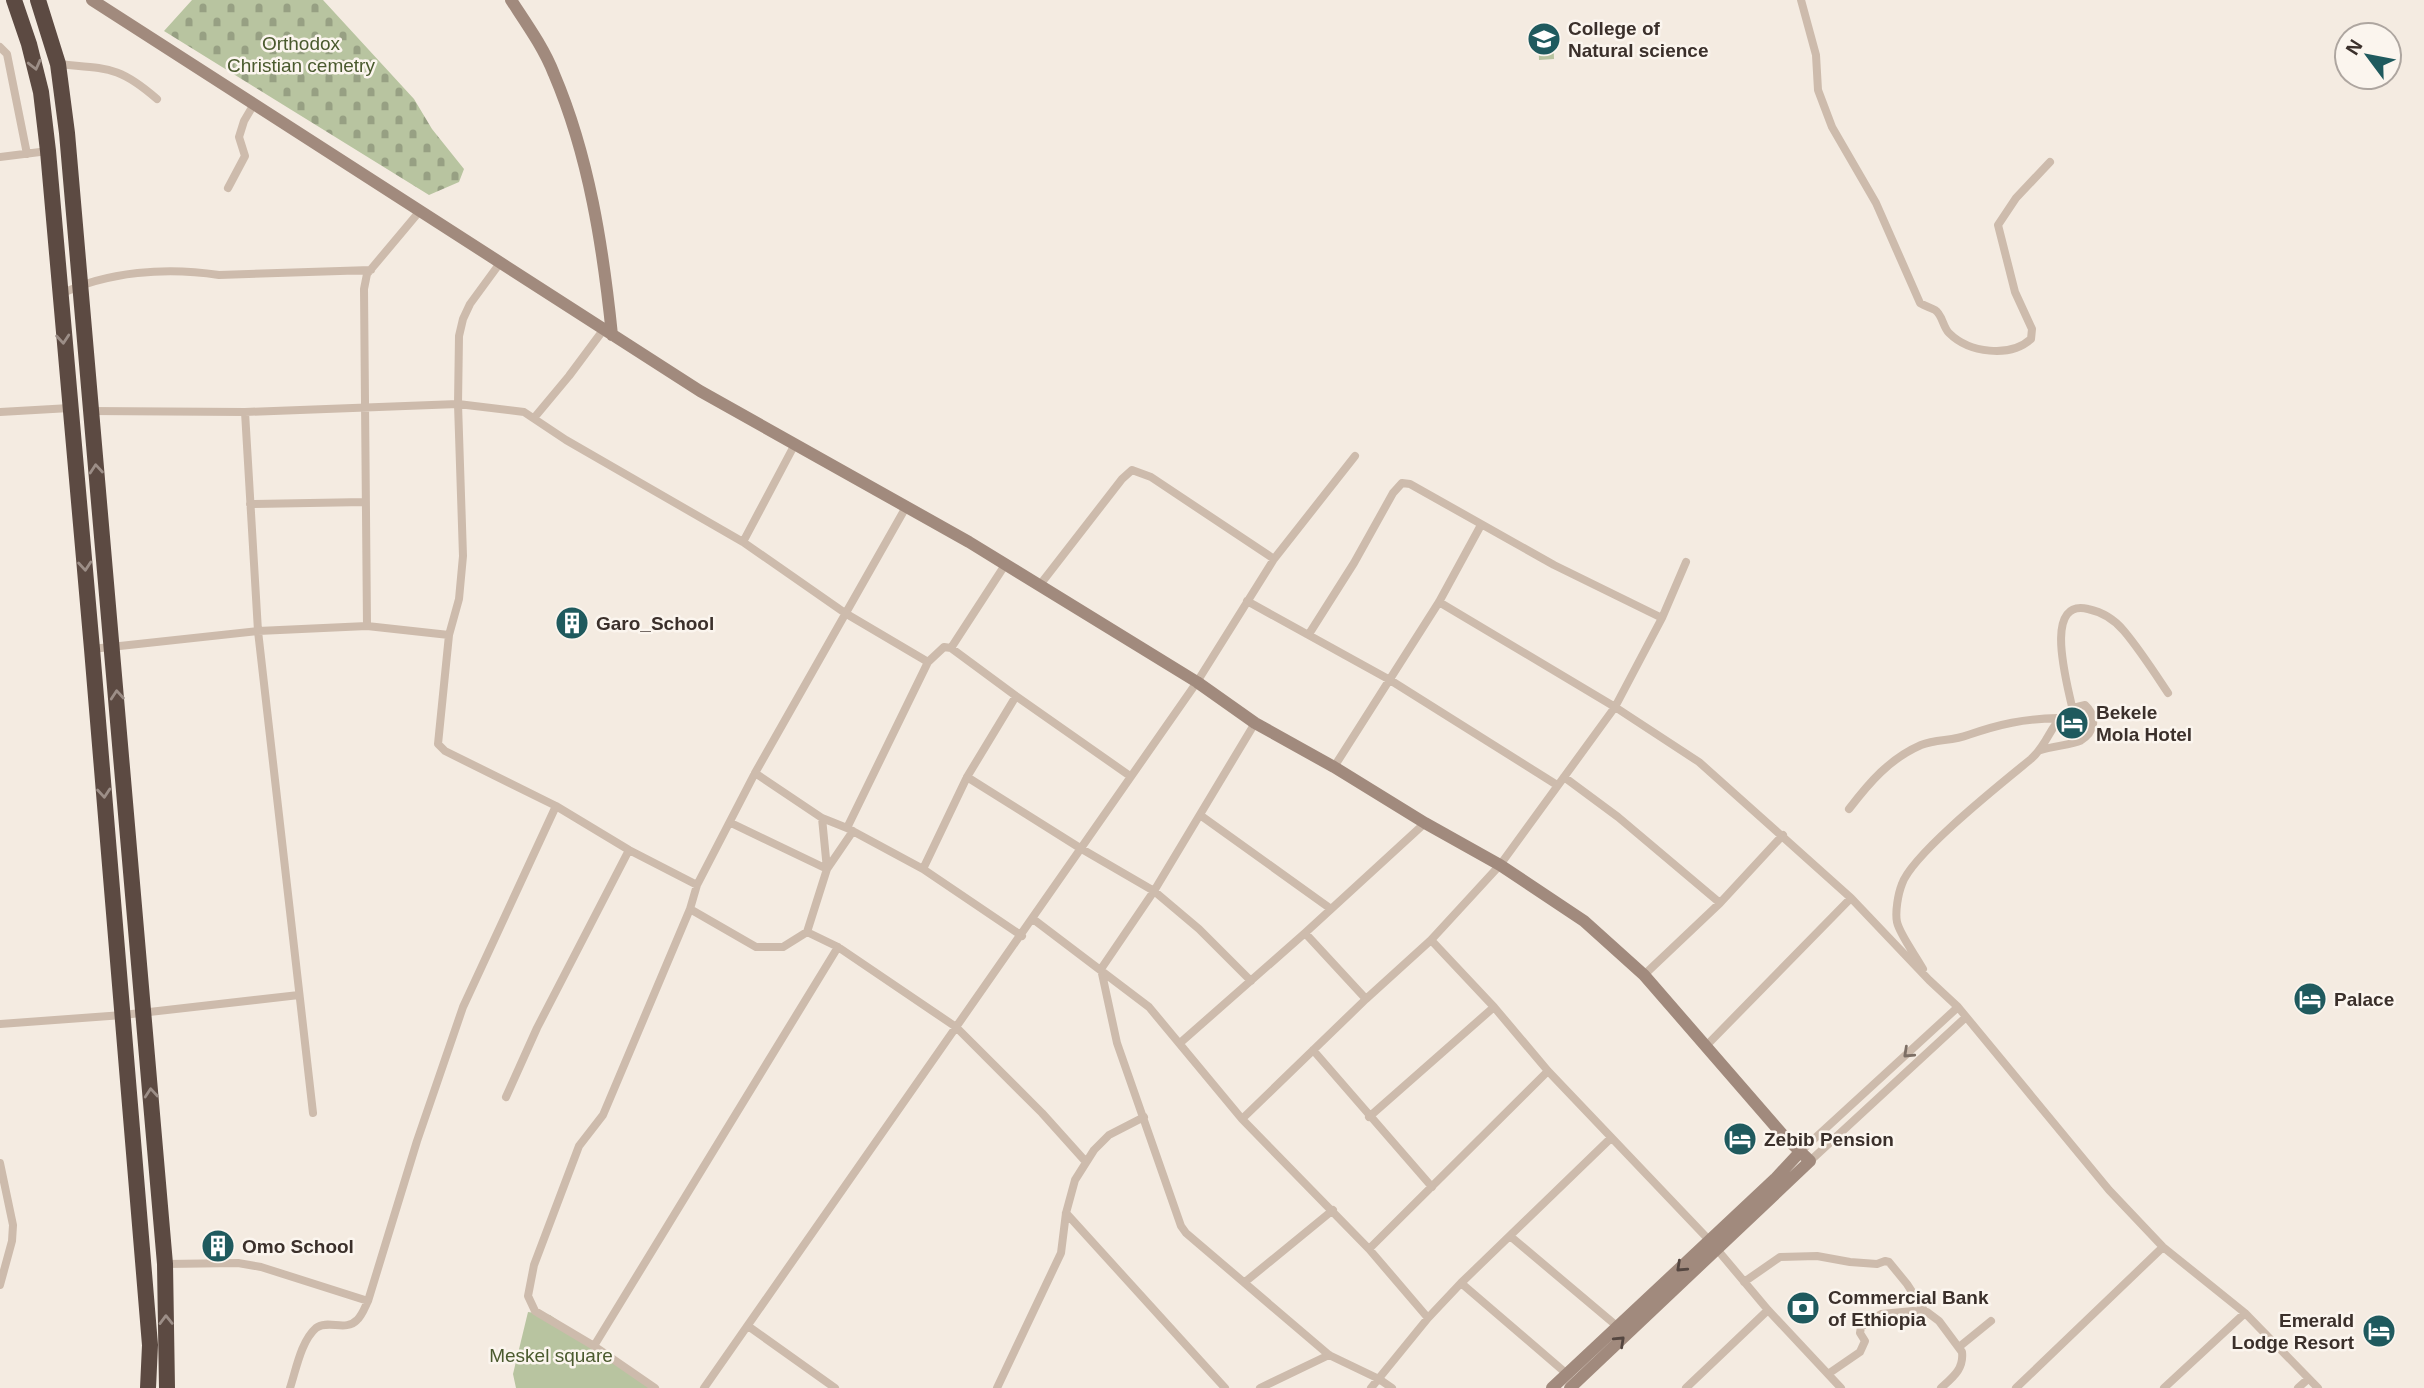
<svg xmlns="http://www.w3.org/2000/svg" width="2424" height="1388" font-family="Arial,sans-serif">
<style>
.cemetery{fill:url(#cemetery-stones)}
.green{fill:#b8c4a0}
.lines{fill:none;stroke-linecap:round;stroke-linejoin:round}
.street{stroke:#cdbbac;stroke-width:8}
.secondary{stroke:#a18a7d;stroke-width:12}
.highway{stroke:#5c4a42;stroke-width:16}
.oneway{stroke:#9c8e87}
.oneway2{stroke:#7d6f65}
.oneway3{stroke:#544640}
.labels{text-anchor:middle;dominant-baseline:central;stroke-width:5;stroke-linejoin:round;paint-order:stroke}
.poi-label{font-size:19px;font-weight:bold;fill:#3b302b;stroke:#fbf5ee;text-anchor:start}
.park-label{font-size:19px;fill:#4a5a2e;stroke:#fbf5ee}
</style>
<defs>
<pattern id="cemetery-stones" width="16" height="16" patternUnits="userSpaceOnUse" patternTransform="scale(1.75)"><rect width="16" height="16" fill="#b8c4a0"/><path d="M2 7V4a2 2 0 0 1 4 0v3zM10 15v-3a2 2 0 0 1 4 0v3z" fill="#97a083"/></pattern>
</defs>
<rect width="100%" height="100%" fill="#f4ebe1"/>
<!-- cemetery -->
<path class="cemetery" d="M 192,0 L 323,0 L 414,99 L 432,129 L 464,169 L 459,182 L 429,195 L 164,31 Z"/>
<!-- green -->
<path class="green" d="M 1553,32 L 1554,59 L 1539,60 L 1538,33 Z
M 528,1312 L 550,1315 L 652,1388 L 516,1388 L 513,1374 Z"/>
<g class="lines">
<!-- street -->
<path class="street" d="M 1801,0 L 1816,55 L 1818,90 L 1832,127 L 1876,203 L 1920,303 C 1925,306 1929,307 1935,310 C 1942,314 1943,327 1949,333 C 1969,353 2010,358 2031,339 L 2032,329 L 2015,292 L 1998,225 L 2016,198 L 2050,162
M 0,47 L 7,54 L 27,154
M 58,64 C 107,69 118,65 157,99
M 0,157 L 48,151
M 228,188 L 245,156 L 239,137 L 244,121 L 254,104
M 500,263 L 470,304 L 463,319 L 459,336 L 458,404 L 463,556 L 459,599 L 449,635 L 438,744 L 445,751 L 556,806 L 629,850 L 697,885
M 59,295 C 107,271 167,267 219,275 L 371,270
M 90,411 L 245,412 L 458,404 L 524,412 L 566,440 L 743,542
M 0,412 L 70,408
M 245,412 L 258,631 L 313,1113
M 534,418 L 569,376 L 604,329
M 795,444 L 743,542 L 845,613 L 928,662 L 944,647 L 951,648 L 1016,696 L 1130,776
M 250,504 L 365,502
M 1039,586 L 1122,479 L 1132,470 L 1151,477 L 1274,559
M 1247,601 L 1390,680 L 1557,785
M 1439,602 L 1615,707 L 1699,762 L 1851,898 L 1929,980 L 1958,1007 L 2109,1190 L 2163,1247 L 2245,1313 L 2318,1388
M 367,626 L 364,289 L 367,274 L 419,212
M 1309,634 L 1354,563 L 1393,493 L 1402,483 L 1410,484 L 1554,565 L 1662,618
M 951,648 L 1005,565
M 92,649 L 258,631 L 367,626 L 449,635
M 2072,707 C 2068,686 2042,598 2088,609 C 2102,612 2115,620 2124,631 C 2140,650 2154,672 2168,693
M 1255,723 L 1154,891 L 1101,969 L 1117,1043 L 1181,1226 L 1186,1233 L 1329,1355 L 1379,1379 L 1392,1388
M 1334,767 L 1439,602 L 1481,525
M 755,773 L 822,818 L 847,828 L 923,869 L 1022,936
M 967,777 L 1080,848 L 1154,891 L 1199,929 L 1251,981
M 1564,777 L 1618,817 L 1720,903
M 1849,809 C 1869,783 1889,759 1921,745 C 1936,739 1953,741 1968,735 C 2000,724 2023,719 2058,718
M 1200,815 L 1331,909
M 822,818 L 827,869
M 731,823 L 827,869
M 847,828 L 928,662
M 923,869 L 967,777 L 1016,696
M 690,909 L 756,947 L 783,947 L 807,932 L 827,869 L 853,831
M 1033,919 L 1149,1007 L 1242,1119 L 1369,1249 L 1428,1318
M 807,932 L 838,947 L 956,1027 L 1042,1113 L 1086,1162
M 1305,933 L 1366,999
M 1431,940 L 1494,1007 L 1548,1071 L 1710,1241 L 1768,1310 L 1841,1388
M 1923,969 C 1916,956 1900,935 1897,922 C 1895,912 1898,894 1902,884 C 1912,854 2003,782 2031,759 C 2053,740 2051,711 2085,705 C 2098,717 2095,732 2080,741 C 2074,744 2050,747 2041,750
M 1644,975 L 1720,903 L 1783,835
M 0,1024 L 123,1015 L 299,995
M 1180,1043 L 1305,933 L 1425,823
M 1706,1046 L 1851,898
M 1313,1050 L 1432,1187
M 506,1097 L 537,1028 L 629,850
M 1369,1117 L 1494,1007
M 1242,1119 L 1366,999 L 1431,940 L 1500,865 L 1615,707 L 1662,618 L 1686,562
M 1801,1151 L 1958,1007
M 1810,1161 L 1966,1017
M 0,1163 L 13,1225 L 12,1241 L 0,1285
M 1066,1213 L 1225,1388
M 1510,1236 L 1618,1327
M 1369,1249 L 1548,1071
M 165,1264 L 238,1263 L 261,1267 L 368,1301
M 1245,1282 L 1333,1210
M 1744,1282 L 1780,1257 L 1817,1256 L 1850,1262 L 1877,1264 L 1885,1261 L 1889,1262 L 1907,1284 L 1925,1312
M 1461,1283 L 1567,1374
M 748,1326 L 835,1388
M 594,1346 L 838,947
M 1959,1347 L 1991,1321
M 1828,1374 L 1860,1352 L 1865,1341 L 1860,1333 L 1861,1327 L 1881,1314 L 1913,1311 L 1927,1312 L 1939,1321 L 1962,1352 C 1964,1369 1953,1377 1941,1388
M 290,1388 C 296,1370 301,1341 316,1328 C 328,1319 346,1332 357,1320 C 362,1316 365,1307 368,1301 L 417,1141 L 463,1007 L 556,806
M 655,1388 L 594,1346 L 535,1311 L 528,1296 L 534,1265 L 579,1146 L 603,1115 L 690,909 L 697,885 L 755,773 L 906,507
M 704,1388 L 1197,682 L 1274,559 L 1355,456
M 997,1388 L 1061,1253 L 1066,1213 L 1075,1180 L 1094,1150 L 1109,1135 L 1144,1117
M 1260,1388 L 1329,1355
M 1371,1388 L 1428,1318 L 1461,1283 L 1611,1138
M 1686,1388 L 1768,1310
M 2016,1388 L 2163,1247
M 2164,1388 L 2245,1313
M 2298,1388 L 2308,1379"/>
<!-- secondary -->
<path class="secondary" d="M 92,0 L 700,391 L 969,542 L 1197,682 L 1255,723 L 1334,767 L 1425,823 L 1500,865 L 1584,921 L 1644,975 L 1782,1134 L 1810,1161 L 1570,1388
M 511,0 C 526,23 544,48 554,74 C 589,156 603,247 612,335
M 1552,1388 L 1775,1179 L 1801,1151"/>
<!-- highway -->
<path class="highway" d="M 14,0 L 29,44 L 41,92 L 48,151 L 92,649 L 150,1345 L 148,1388
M 38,0 L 58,64 L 67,133 L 165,1264 L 167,1388"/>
</g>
<!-- one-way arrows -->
<defs><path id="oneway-chevron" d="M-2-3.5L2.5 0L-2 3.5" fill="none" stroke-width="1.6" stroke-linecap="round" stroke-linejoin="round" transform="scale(1.75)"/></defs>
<g class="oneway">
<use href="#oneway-chevron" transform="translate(35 65) rotate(76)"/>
<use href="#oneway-chevron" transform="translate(63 339) rotate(85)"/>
<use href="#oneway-chevron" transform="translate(96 469) rotate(-95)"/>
<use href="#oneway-chevron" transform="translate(85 566) rotate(85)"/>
<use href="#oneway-chevron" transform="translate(117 695) rotate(-95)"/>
<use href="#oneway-chevron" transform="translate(104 793) rotate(85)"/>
<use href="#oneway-chevron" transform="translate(151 1093) rotate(-95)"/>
<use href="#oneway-chevron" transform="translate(166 1320) rotate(-91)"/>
</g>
<use class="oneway2" href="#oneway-chevron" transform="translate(1908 1053) rotate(137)"/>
<g class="oneway3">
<use href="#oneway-chevron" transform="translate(1681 1267) rotate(137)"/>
<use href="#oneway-chevron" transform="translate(1620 1341) rotate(-43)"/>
</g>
<!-- icons -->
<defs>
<symbol id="university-disc" viewBox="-11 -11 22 22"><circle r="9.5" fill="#1f5a5e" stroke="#fbf5ee"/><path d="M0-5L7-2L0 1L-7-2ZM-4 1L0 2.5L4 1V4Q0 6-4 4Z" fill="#fff"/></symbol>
<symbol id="building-disc" viewBox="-11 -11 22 22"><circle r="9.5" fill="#1f5a5e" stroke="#fbf5ee"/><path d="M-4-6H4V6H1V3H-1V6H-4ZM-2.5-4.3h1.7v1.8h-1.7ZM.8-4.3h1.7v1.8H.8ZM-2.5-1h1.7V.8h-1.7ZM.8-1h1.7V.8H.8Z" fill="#fff"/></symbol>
<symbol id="hotel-disc" viewBox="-11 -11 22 22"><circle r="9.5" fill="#1f5a5e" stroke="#fbf5ee"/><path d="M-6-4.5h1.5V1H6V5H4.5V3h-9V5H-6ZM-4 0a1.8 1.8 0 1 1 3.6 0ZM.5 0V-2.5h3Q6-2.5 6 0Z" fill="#fff"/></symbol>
<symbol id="bank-disc" viewBox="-11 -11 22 22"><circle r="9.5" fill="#1f5a5e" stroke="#fbf5ee"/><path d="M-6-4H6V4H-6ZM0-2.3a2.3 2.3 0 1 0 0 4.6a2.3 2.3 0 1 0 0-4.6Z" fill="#fff"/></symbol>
</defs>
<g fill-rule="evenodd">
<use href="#university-disc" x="1525" y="20" width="38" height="38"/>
<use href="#building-disc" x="553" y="604" width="38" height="38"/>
<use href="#hotel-disc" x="2053" y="704" width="38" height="38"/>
<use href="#hotel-disc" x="2291" y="980" width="38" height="38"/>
<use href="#hotel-disc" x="1721" y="1120" width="38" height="38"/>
<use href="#building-disc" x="199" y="1227" width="38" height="38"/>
<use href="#bank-disc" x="1784" y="1289" width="38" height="38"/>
<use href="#hotel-disc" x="2360" y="1312" width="38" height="38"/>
</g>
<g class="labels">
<!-- poi labels -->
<g class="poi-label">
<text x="1568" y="28">College of<tspan x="1568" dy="22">Natural science</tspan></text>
<text x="596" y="623">Garo_School</text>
<text x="2096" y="712">Bekele<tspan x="2096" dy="22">Mola Hotel</tspan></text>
<text x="2334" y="999">Palace</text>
<text x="1764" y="1139">Zebib Pension</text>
<text x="242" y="1246">Omo School</text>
<text x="1828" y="1297">Commercial Bank<tspan x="1828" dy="22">of Ethiopia</tspan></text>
<text x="2354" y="1320" text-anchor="end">Emerald<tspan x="2354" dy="22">Lodge Resort</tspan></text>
</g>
<!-- park labels -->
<g class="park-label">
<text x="301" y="43">Orthodox<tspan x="301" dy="22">Christian cemetry</tspan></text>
<text x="551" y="1355">Meskel square</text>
</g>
</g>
<!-- north arrow -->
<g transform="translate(2368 56) rotate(302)"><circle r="33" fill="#fbf5ee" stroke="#aea6a0" stroke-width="2"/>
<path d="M0-5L12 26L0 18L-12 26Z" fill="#1f5a5e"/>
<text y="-10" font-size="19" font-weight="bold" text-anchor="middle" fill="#3b302b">N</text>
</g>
</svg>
